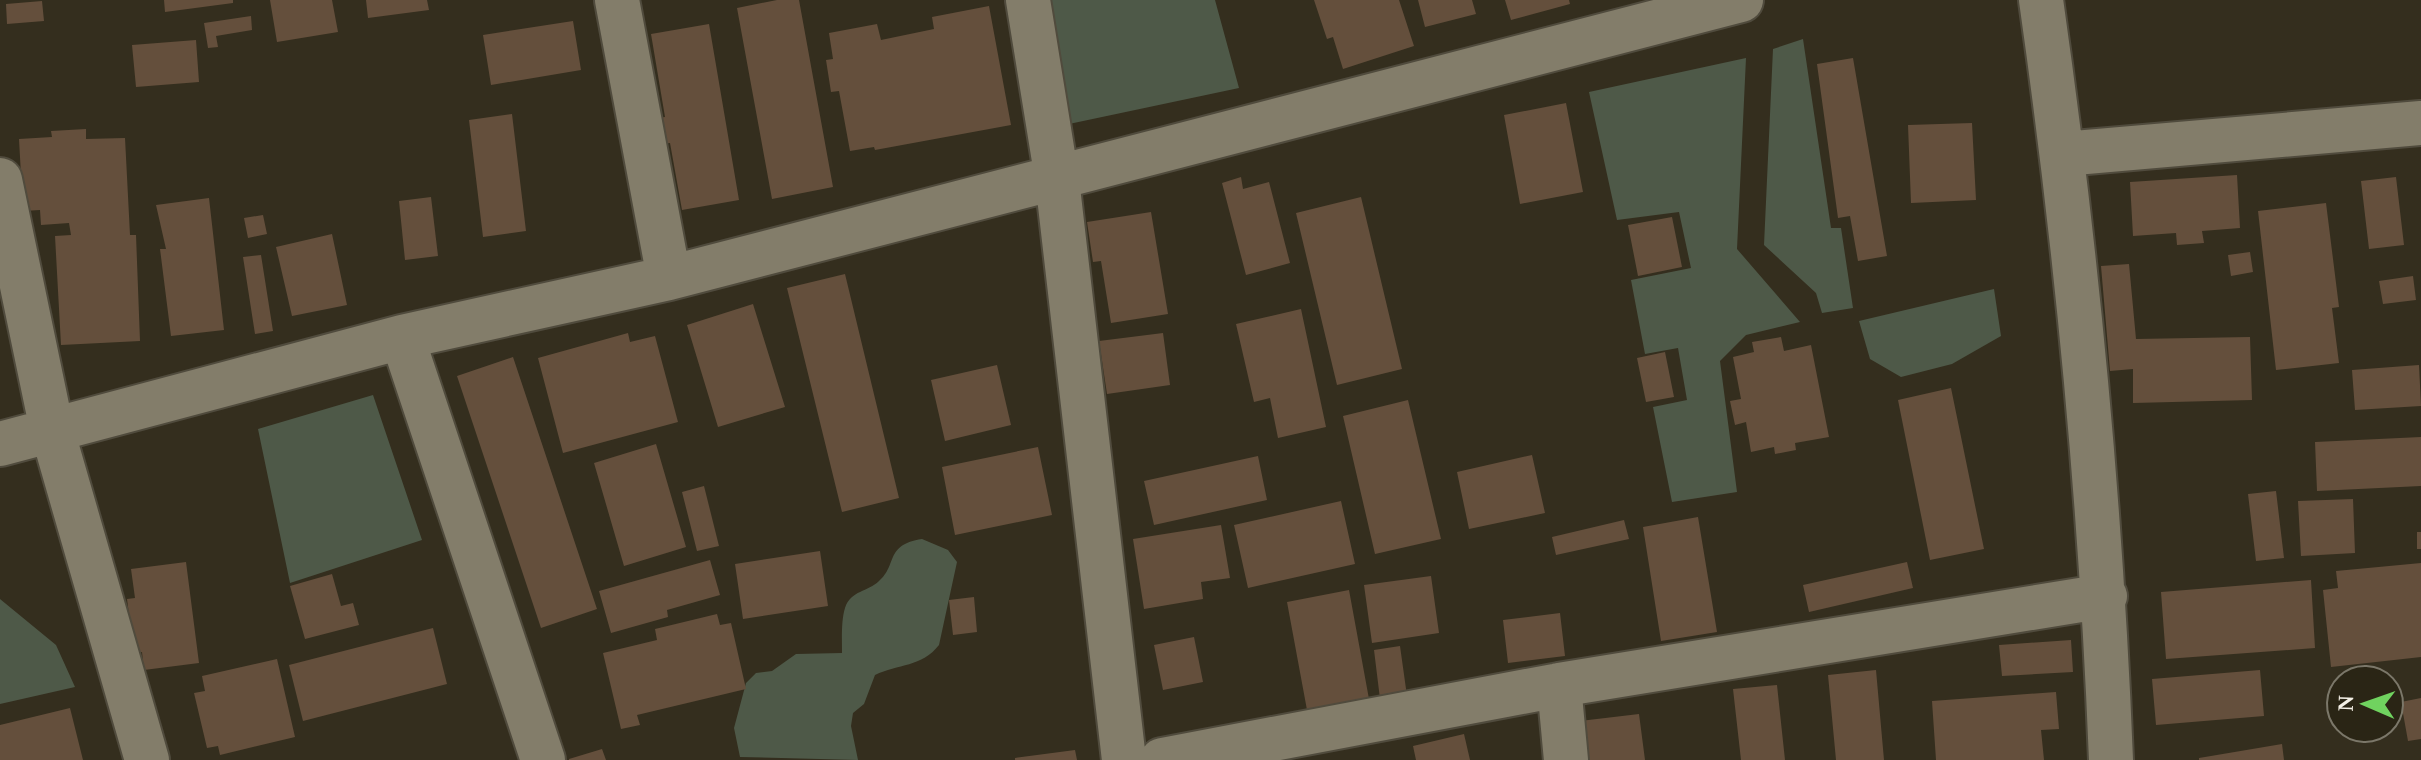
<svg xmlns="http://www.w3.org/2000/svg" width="2421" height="760" font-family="Georgia,serif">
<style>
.green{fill:#4e5948}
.building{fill:#644f3c}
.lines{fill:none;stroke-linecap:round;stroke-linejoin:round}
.minor-casing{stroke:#504b3d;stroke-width:48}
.minor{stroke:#837d6a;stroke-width:44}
</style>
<rect width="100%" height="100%" fill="#342e1e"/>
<!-- green -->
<path class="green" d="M 1049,0 L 1215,0 L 1239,88 L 1069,124 Z
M 1803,39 L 1831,228 L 1841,228 L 1853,308 L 1822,313 L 1816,293 L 1764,245 L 1773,49 Z
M 1746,58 L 1737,249 L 1800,322 L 1746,335 L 1720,361 L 1737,492 L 1672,502 L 1653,407 L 1687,400 L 1678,348 L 1645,354 L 1631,280 L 1691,268 L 1679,212 L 1617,220 L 1589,92 Z
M 1994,289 L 2001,336 L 1952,364 L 1901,377 L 1870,359 L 1859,321 Z
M 373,395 L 422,540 L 290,583 L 258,429 Z
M 922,539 L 948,550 L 957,562 L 939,645 C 922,667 898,664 875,675 L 864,704 L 853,713 L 851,726 L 858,760 L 740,757 L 734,728 L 746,683 L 756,673 L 772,671 L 796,654 L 842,653 C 842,639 841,621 845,608 C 851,590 868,592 879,581 C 898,565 884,545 922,539 Z
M 0,599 L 56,645 L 75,687 L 0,704 Z"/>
<!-- building -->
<path class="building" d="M 164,0 L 233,0 L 233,3 L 165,12 Z
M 270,0 L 332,0 L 338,32 L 277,42 Z
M 366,0 L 427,0 L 429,10 L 368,18 Z
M 777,0 L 799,0 L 833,187 L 772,199 L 737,8 Z
M 1314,0 L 1399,0 L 1414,46 L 1343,69 L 1333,37 L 1327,39 Z
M 1418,0 L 1472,0 L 1476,14 L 1425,27 Z
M 1505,0 L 1569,0 L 1570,4 L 1511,20 Z
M 42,1 L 44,21 L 7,24 L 6,4 Z
M 989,6 L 1011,125 L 875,150 L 874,147 L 850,151 L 839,91 L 831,92 L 826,60 L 833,59 L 829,33 L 877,24 L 881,40 L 934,29 L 932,17 Z
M 251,16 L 252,30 L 216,36 L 218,47 L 208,48 L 204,23 Z
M 573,21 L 581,70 L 491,85 L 483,35 Z
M 709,24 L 739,200 L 682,210 L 670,143 L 661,144 L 656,118 L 665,117 L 651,34 Z
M 196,40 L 199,82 L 136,87 L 132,45 Z
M 1853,58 L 1887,256 L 1858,261 L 1850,216 L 1838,218 L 1817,64 Z
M 1566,103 L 1583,192 L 1520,204 L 1504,115 Z
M 512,114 L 526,231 L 483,237 L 469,120 Z
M 1972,123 L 1976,200 L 1911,203 L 1908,125 Z
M 86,129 L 86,139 L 125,138 L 130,235 L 136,235 L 140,341 L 61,345 L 55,236 L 71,235 L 69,223 L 41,225 L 40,210 L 23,211 L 19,139 L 52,137 L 51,131 Z
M 2237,175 L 2240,228 L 2202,231 L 2204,243 L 2177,245 L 2176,233 L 2133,236 L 2130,182 Z
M 1241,177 L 1243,189 L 1269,182 L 1290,263 L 1246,275 L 1222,183 Z
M 2396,177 L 2404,245 L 2369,249 L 2361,181 Z
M 431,197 L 438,256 L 405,260 L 399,201 Z
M 1361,197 L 1402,369 L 1337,385 L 1296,213 Z
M 209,198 L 224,330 L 171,336 L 160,249 L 166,249 L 156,205 Z
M 2326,203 L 2339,307 L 2332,308 L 2339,363 L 2276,370 L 2258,211 Z
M 1151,212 L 1168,314 L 1111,323 L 1101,261 L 1093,262 L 1087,222 Z
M 263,215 L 267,234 L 248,238 L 244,218 Z
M 1672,217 L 1682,267 L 1638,276 L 1628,225 Z
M 332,234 L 347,305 L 292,316 L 276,247 Z
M 2250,252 L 2253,272 L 2231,276 L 2228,255 Z
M 261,255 L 273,331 L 255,334 L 243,257 Z
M 2129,264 L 2136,339 L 2250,337 L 2252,400 L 2133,403 L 2133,369 L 2110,371 L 2101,266 Z
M 845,274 L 899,498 L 842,512 L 787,288 Z
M 2413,276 L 2416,300 L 2383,304 L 2379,281 Z
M 753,304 L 785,407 L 718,427 L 687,325 Z
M 1301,309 L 1326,427 L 1278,438 L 1270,398 L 1254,402 L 1236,324 Z
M 628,333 L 630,342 L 655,336 L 678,422 L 563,453 L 538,358 Z
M 1163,333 L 1170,385 L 1107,394 L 1099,341 Z
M 1781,337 L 1784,351 L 1811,345 L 1829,437 L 1795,443 L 1796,450 L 1775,454 L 1774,447 L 1751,452 L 1746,422 L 1735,425 L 1730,401 L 1741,399 L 1733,357 L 1754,352 L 1752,342 Z
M 1665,352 L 1674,397 L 1646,402 L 1637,358 Z
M 513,357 L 597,609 L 541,628 L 457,376 Z
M 997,365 L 1011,425 L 945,441 L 931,380 Z
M 2419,365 L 2421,406 L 2355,410 L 2352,370 Z
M 1951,388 L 1984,549 L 1930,560 L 1898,400 Z
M 1408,400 L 1441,539 L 1375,554 L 1343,416 Z
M 2421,437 L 2421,486 L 2317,491 L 2315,442 Z
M 656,444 L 686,547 L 624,566 L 594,463 Z
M 1038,447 L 1052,515 L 955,535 L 942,467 Z
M 1532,455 L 1545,513 L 1469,529 L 1457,472 Z
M 1258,456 L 1267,500 L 1154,525 L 1144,481 Z
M 704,486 L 719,546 L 697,551 L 682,492 Z
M 2276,491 L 2284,558 L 2256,561 L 2248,494 Z
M 2353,499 L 2355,553 L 2301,556 L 2298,501 Z
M 1341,501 L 1355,564 L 1248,588 L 1234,525 Z
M 1698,517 L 1717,632 L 1661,641 L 1643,527 Z
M 1624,520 L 1629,539 L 1556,555 L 1552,537 Z
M 1221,525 L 1230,578 L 1201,582 L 1203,599 L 1144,609 L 1133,539 Z
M 2417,532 L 2421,532 L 2421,549 L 2417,549 Z
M 820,551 L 828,606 L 743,619 L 735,564 Z
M 710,560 L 720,595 L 667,610 L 668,617 L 611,633 L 599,591 Z
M 186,562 L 199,663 L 144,670 L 142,652 L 134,654 L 127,599 L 135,598 L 131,569 Z
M 1907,562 L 1913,588 L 1809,612 L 1803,585 Z
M 2421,563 L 2421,657 L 2331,667 L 2323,590 L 2338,588 L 2336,571 Z
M 332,574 L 341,606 L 353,603 L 359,625 L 305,639 L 290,586 Z
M 1431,576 L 1439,633 L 1372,643 L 1364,585 Z
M 2311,580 L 2315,648 L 2166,659 L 2161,592 Z
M 1349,590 L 1369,699 L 1307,710 L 1287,602 Z
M 974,597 L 977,632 L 953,635 L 949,600 Z
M 1560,613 L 1565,656 L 1508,663 L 1503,620 Z
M 717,614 L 720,625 L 731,623 L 746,689 L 637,715 L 640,725 L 621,729 L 603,653 L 657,640 L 655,629 Z
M 433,628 L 447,684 L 303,721 L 289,665 Z
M 1194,637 L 1203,682 L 1163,690 L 1154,645 Z
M 2071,640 L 2073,672 L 2002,676 L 1999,645 Z
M 1400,646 L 1407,696 L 1380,699 L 1374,650 Z
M 277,659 L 295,737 L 220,755 L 218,746 L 207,748 L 194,693 L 205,691 L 202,676 Z
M 1876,670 L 1884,760 L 1836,760 L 1828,675 Z
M 2260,670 L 2264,716 L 2156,725 L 2152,679 Z
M 1777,685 L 1785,760 L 1741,760 L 1733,689 Z
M 2056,692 L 2059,729 L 2041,730 L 2044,760 L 1936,760 L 1932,701 Z
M 2421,698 L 2421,739 L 2408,741 L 2401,702 Z
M 70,708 L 83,760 L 0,760 L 0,725 Z
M 1639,714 L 1645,760 L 1585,760 L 1580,721 Z
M 1464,734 L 1470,760 L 1416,760 L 1413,746 Z
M 2282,744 L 2284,760 L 2199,760 L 2199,758 Z
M 602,749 L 606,760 L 569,760 L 569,759 Z
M 1075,750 L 1077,760 L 1015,760 L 1015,758 Z"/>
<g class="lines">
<defs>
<path id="minor" d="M 617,0 L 669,278
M 1028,0 L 1057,179 L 1124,760
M 2041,0 C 2077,252 2101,506 2111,760
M 2063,154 L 2421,123
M 0,180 L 52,430 L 147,760
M 402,337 L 543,760
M 0,444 L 402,337 L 669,278 L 1741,0
M 1559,685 L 1566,760
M 1162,760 L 1559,685 L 2105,596"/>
</defs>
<!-- minor casing -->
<use href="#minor" class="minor-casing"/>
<!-- minor -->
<use href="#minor" class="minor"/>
</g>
<!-- north arrow -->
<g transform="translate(2365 704) rotate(272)"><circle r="38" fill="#2a2515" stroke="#7b7769" stroke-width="2"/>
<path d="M0-6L14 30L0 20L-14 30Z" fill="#70d35f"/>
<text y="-12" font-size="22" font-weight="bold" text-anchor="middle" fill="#f5f1e7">N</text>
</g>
</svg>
